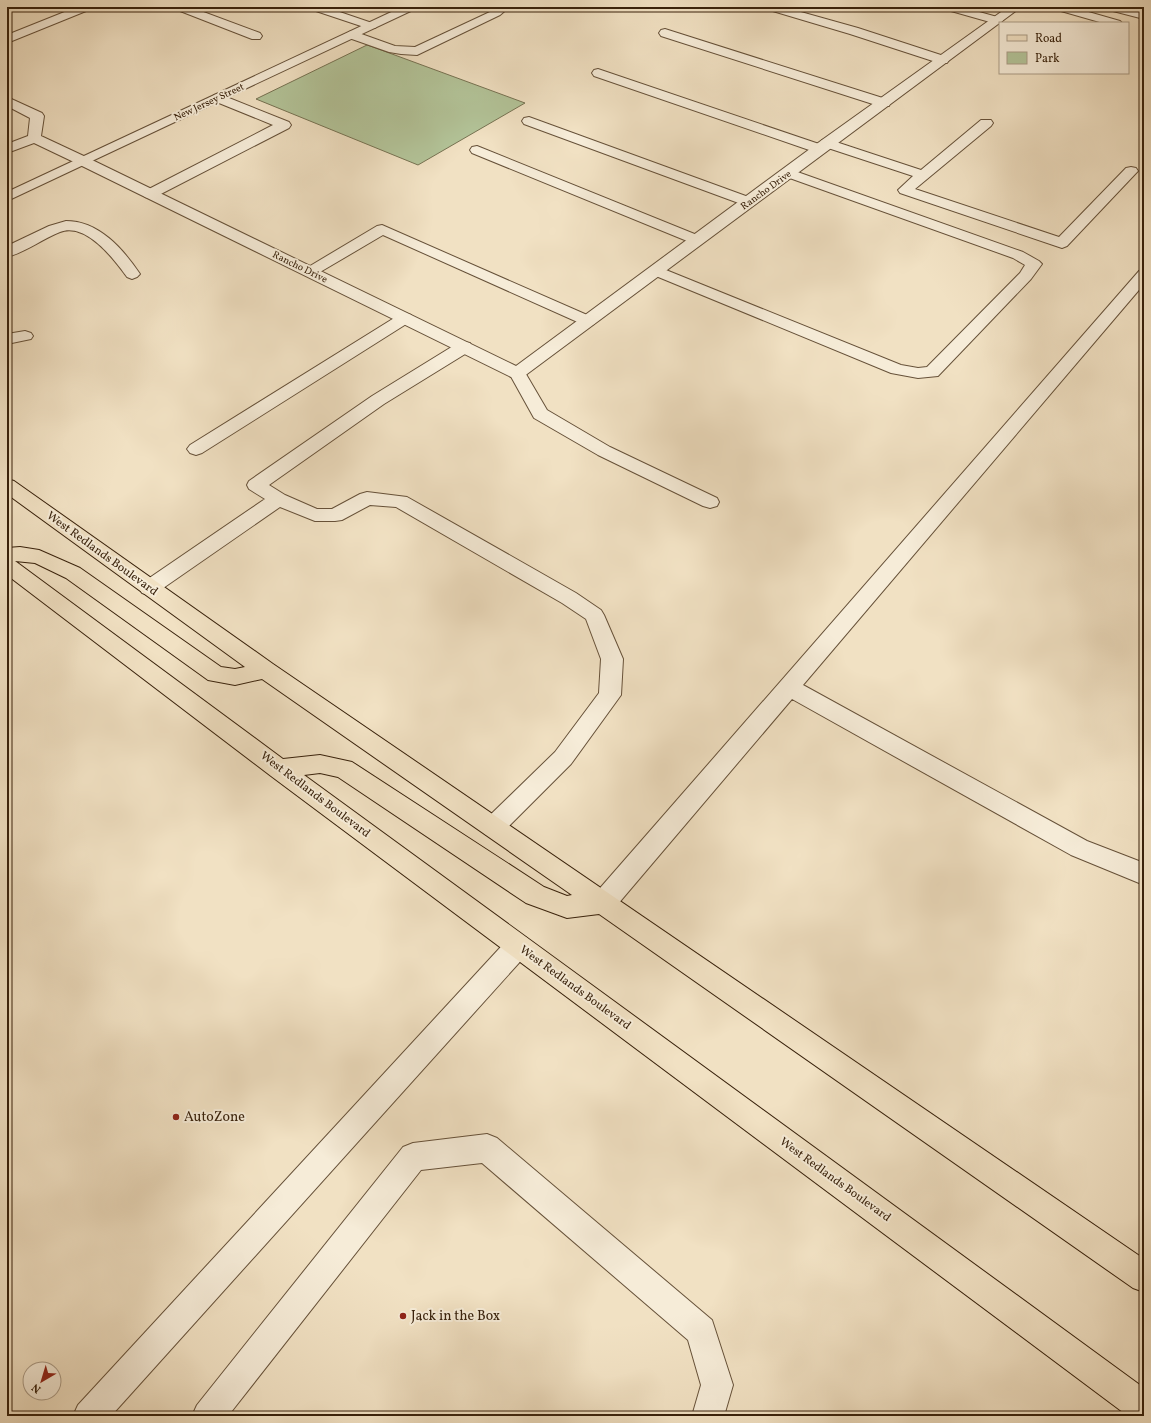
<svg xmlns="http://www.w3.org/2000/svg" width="1151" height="1423" font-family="Vollkorn,serif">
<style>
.green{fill:#b3c499;stroke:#767252}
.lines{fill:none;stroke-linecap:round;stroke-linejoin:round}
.service-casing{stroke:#665139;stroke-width:2}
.minor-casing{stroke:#665139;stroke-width:2}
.tertiary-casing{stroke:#665139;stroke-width:2}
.primary-casing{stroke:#38210b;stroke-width:2}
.service{fill:#f6ecd8;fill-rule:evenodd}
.minor{fill:#f6ecd8;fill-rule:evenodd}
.tertiary{fill:#f6ecd8;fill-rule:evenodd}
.primary{fill:#f1e1c3;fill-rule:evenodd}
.poi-dot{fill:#8f2418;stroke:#f6ecd8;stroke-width:1.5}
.labels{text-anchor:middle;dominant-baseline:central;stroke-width:4;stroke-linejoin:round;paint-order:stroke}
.far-street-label{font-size:10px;fill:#38210b;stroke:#f6ecd8}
.street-label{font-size:12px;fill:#38210b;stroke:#f6ecd8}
.near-poi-label{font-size:14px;fill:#38210b;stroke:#f6ecd8;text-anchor:start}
</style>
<rect width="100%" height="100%" fill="#f1e1c3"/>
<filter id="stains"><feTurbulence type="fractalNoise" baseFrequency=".005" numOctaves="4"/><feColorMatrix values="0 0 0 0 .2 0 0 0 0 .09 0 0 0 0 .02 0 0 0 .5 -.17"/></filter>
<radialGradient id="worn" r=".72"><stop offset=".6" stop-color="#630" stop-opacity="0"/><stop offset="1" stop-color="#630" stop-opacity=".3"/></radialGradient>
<!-- green -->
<path class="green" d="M 367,45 L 373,47 L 525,103 L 418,165 L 256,99 Z"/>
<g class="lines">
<defs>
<path id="service" d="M 77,7 L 93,7 L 91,9 L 7,43 L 7,35 Z
M 173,7 L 190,7 L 260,33 L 262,36 L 260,39 L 252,39 L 175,9 Z
M 492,7 L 505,7 L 507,9 L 500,15 L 417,55 L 401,54 L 389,52 L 349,38 L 347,35 L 349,32 L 353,31 L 395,46 L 415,47 L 492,11 L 494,9 Z
M 764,7 L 783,7 L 858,28 L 947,57 L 949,60 L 947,63 L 939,63 L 850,34 L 766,9 Z
M 942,7 L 961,7 L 1001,18 L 1003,20 L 1001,22 L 997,24 L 944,9 Z
M 1052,7 L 1071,7 L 1120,21 L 1122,23 L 1103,23 L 1054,9 Z
M 1113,7 L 1123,7 L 1144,12 L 1144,19 L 1113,11 L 1111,9 Z
M 665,29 L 889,100 L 890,103 L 889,106 L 879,106 L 661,36 L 659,33 L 661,30 Z
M 598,69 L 822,145 L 820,143 L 822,140 L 827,139 L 921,170 L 981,120 L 991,120 L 993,123 L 991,126 L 915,189 L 1059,237 L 1126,168 L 1131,167 L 1136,168 L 1138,171 L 1067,246 L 1062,248 L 900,193 L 898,190 L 913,176 L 825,147 L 827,149 L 825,152 L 815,152 L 594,76 L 592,73 L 594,70 Z
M 219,94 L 289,122 L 291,125 L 289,128 L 155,197 L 150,198 L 145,197 L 143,194 L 145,191 L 273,125 L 214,101 L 213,98 L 214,95 Z
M 7,97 L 42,113 L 44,116 L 41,136 L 88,158 L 90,161 L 88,164 L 83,165 L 78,164 L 34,143 L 7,153 L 7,144 L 28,136 L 30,118 L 7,106 Z
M 529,117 L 754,199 L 756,202 L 754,205 L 749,206 L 744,205 L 524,124 L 522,121 L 524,118 Z
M 477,146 L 702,237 L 704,240 L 702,243 L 697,244 L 692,243 L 472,153 L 470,150 L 472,147 Z
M 789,169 L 1023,252 L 1039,261 L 1042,264 L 1031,279 L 938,376 L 918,378 L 891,373 L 651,274 L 648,271 L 651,268 L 656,266 L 661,268 L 901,365 L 918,368 L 927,367 L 1020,273 L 1025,265 L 1013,258 L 784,176 L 782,173 L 784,170 Z
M 66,221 C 99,221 123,249 140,274 L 137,277 L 132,279 L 127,277 C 114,259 86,222 60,232 C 42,239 26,252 7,257 L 7,246 L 49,226 Z
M 382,225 L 594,318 L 596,321 L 594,324 L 588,326 L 582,324 L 383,235 L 315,275 L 310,277 L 305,275 L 302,272 L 305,269 L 377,226 Z
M 1144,269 L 1144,284 L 803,685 L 1087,841 L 1144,863 L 1144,885 L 1071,855 L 792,699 L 612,911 L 603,914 L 594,911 L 591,903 L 594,895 L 1139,271 Z
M 405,313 L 411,315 L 413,318 L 411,321 L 202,453 L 196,455 L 190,453 L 187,449 L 190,445 L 399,315 Z
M 25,331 L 31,333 L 33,336 L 31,339 L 7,344 L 7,334 Z
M 464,342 L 470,343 L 472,347 L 470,351 L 384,404 L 269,485 L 285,495 L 317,509 L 332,509 L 360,494 L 367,492 L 407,497 L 576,593 L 601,610 L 604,615 L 623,659 L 621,695 L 571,764 L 501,834 L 493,837 L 485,834 L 481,827 L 485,820 L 555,752 L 599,693 L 601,659 L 586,619 L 562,603 L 396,507 L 370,505 L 342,520 L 335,521 L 315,521 L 280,507 L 156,593 L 149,595 L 142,593 L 139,588 L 142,583 L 265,499 L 249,489 L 247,485 L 249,481 L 372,396 L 458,343 Z
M 517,368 L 523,369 L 547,410 L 610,447 L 717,498 L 719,502 L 717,506 L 710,508 L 703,506 L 598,455 L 534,418 L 509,373 L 511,369 Z
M 518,935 L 527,938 L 531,946 L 527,954 L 111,1416 L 73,1416 L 78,1405 L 509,938 Z
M 487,1134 L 497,1138 L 712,1320 L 733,1385 L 724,1416 L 692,1416 L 701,1385 L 688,1340 L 482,1163 L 421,1170 L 228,1416 L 192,1416 L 197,1405 L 403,1147 L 413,1143 Z"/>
<path id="minor" d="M 308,7 L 325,7 L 375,24 L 377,26 L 375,28 L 367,28 L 310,9 Z
M 1008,7 L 1021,7 L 523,377 L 517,378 L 511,377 L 78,164 L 76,161 L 78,158 L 83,157 L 88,158 L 516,366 L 822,140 Z"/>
<path id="tertiary" d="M 402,7 L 417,7 L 415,9 L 7,201 L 7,192 Z"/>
<path id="primary" d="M 7,479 L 14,481 L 273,664 L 1144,1259 L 1144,1292 L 1133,1288 L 599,914 L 567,918 L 526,903 L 338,777 L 320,773 L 304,775 L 1144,1388 L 1144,1416 L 1128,1416 L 271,776 L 7,575 L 7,548 L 20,547 L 39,550 L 80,568 L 221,667 L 235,669 L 245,667 L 7,494 ZM 15,561 L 35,563 L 66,578 L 208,680 L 235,685 L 262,679 L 572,895 L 567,896 L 544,887 L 352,762 L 320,755 L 283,759 Z"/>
</defs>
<!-- service casing -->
<use href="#service" class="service-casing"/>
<!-- minor casing -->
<use href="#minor" class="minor-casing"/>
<!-- tertiary casing -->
<use href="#tertiary" class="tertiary-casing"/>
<!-- primary casing -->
<use href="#primary" class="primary-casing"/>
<!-- service -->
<use href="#service" class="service"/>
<!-- minor -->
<use href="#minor" class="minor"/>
<!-- tertiary -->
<use href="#tertiary" class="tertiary"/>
<!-- primary -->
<use href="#primary" class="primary"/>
</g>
<!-- markers -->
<g class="poi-dot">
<circle cx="176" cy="1117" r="4"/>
<circle cx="403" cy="1316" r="4"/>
</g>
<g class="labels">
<!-- far-street labels -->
<g class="far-street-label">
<text transform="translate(209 102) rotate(-25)">New Jersey Street</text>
<text transform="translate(766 190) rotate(-36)">Rancho Drive</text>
<text transform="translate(300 267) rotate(26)">Rancho Drive</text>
</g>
<!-- street labels -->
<g class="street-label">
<text transform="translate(102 554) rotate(36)">West Redlands Boulevard</text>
<text transform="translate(315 795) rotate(37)">West Redlands Boulevard</text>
<text transform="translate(575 988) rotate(36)">West Redlands Boulevard</text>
<text transform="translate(835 1180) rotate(36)">West Redlands Boulevard</text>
</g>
<!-- near-poi labels -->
<g class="near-poi-label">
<text x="184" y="1117">AutoZone</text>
<text x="411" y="1316">Jack in the Box</text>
</g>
</g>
<!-- margin -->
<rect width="1151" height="1423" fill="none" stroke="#f1e1c3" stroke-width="24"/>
<rect x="8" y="8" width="1135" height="1407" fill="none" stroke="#38210b" stroke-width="2"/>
<rect x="12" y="12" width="1127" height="1399" fill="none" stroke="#38210b"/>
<!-- legend -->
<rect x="999" y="22" width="130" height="52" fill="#f6ecd8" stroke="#aa9b86"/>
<rect x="1007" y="35" width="20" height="6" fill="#f1e1c3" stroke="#aa9b86"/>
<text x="1035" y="42" font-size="12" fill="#38210b">Road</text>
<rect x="1007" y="52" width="20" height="12" fill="#b3c499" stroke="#aa9b86"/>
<text x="1035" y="62" font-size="12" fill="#38210b">Park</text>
<!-- north arrow -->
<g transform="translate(42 1381) rotate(218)"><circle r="19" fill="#f6ecd8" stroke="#aa9b86"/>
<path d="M0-3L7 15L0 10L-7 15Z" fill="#8f2418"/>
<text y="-6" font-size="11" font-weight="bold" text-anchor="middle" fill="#38210b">N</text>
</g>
<rect width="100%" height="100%" filter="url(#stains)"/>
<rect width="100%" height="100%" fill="url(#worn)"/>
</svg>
